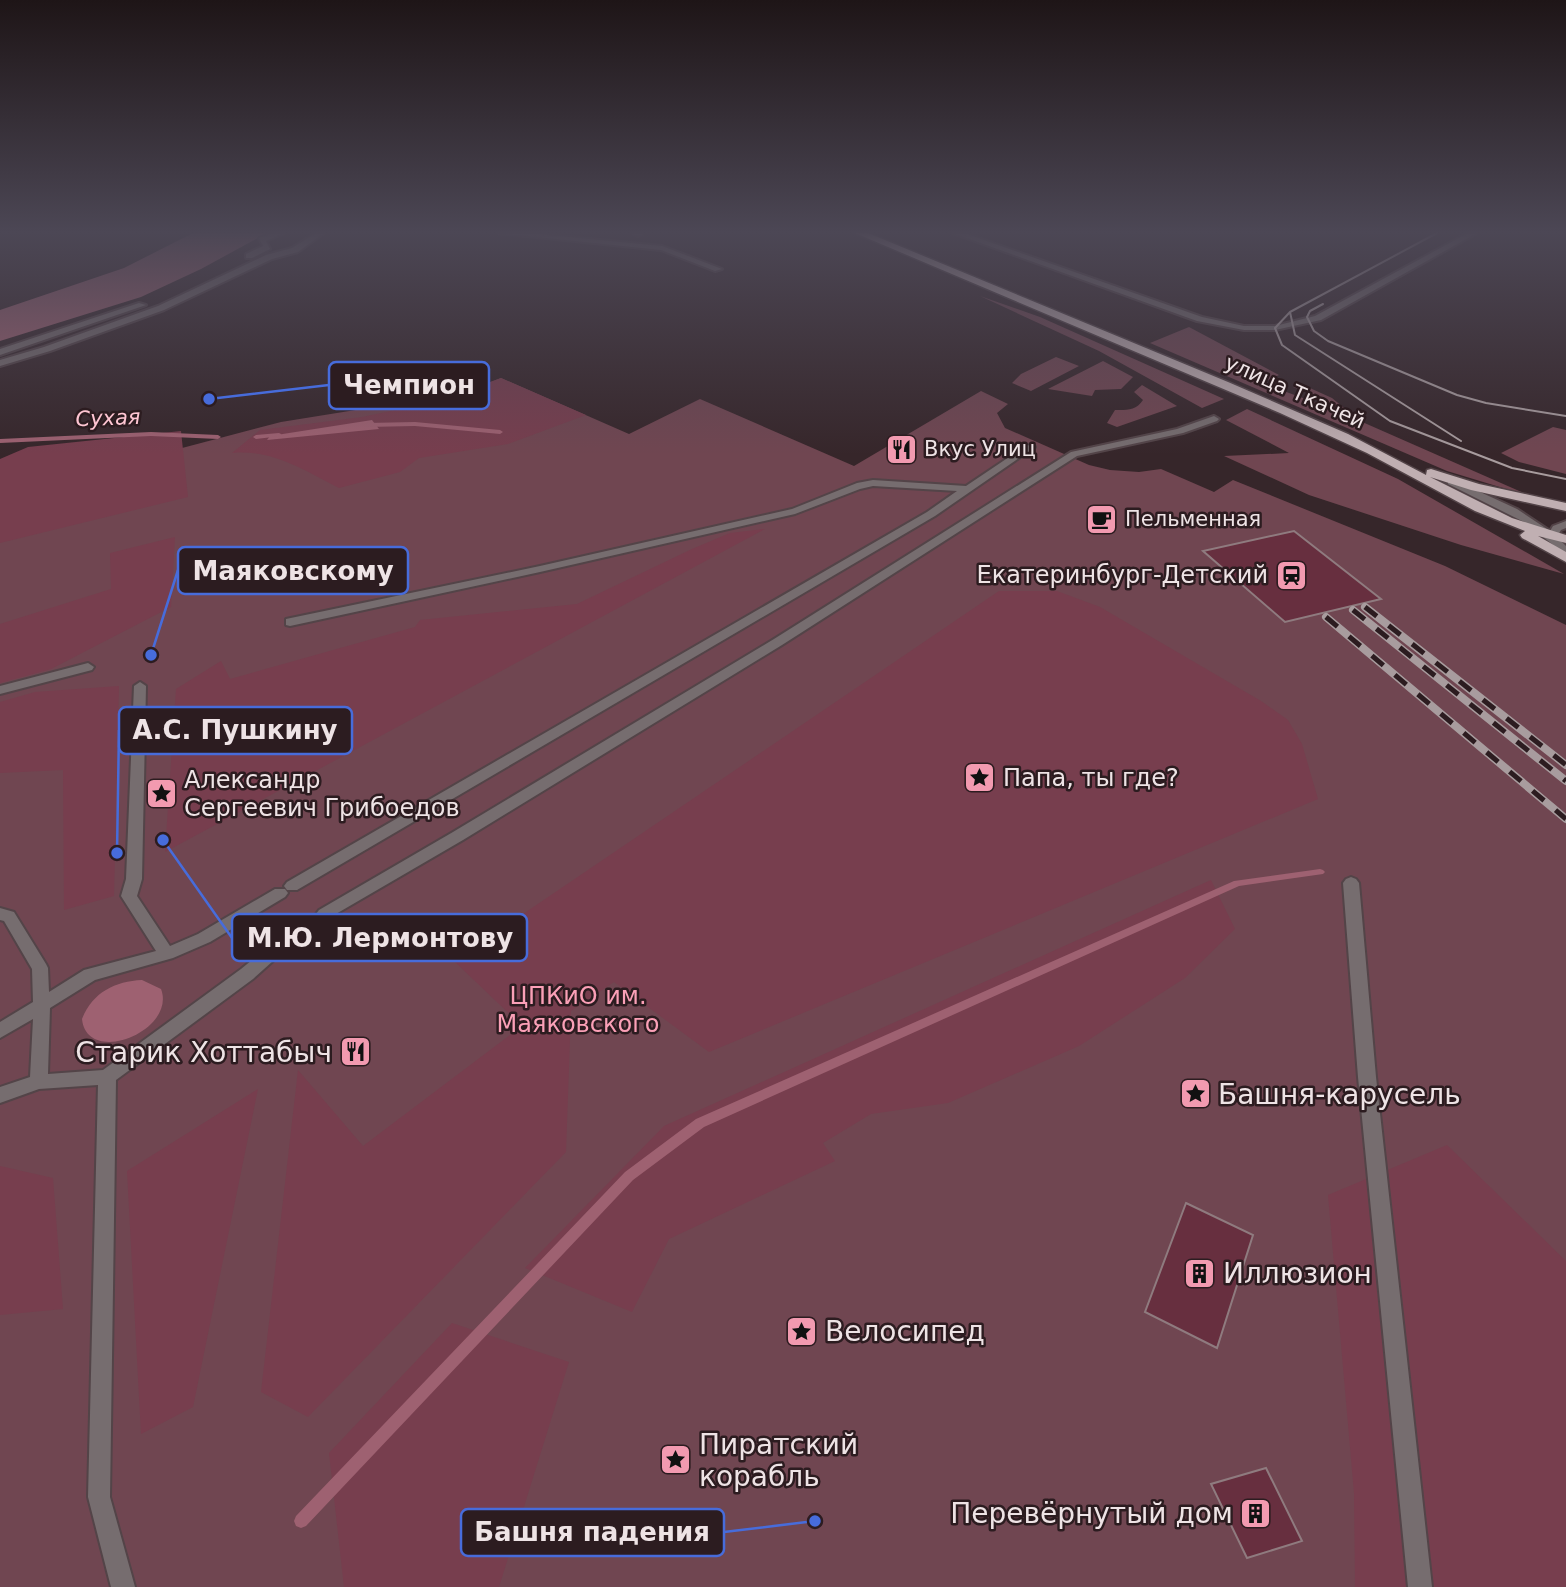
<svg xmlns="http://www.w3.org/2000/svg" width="1566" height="1587" font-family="'DejaVu Sans',sans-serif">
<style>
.green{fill:#704651}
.forest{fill:#773e4e}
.water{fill:#9e6171}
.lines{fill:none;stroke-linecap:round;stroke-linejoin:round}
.stream{fill:#9e6171;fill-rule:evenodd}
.building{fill:#672f3f;stroke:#8f7b7f;stroke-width:2}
.pedestrian-casing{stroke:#534448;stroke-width:4}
.minor-casing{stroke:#534448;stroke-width:4}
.primary-casing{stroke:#534448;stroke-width:3}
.pedestrian{fill:#766d6f;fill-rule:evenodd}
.minor{fill:#766d6f;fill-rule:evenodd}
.primary{fill:#c0afb2;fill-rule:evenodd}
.tram{stroke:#a89c9e;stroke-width:2}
.rail-casing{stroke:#a89c9e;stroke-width:8}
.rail{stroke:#2c1c20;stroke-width:5;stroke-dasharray:15;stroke-linecap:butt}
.labels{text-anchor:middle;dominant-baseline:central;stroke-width:5;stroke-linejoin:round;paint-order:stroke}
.far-street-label{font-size:21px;fill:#eee3e5;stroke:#2c1c20}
.far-water-label{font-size:21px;font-style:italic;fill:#ffc6d3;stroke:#2c1c20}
.far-poi-label{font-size:21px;fill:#eee3e5;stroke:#2c1c20;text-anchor:start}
.poi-label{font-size:24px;fill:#eee3e5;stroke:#2c1c20;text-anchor:start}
.park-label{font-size:24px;fill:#fba0b7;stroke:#2c1c20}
.near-poi-label{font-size:28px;fill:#eee3e5;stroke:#2c1c20;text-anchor:start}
.leader{fill:none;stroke:#476cdb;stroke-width:2.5}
.callout-dot{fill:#476cdb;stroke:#2c1c20;stroke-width:2.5}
.callout{fill:#2c1c20;stroke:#476cdb;stroke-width:2.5}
.callout-label{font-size:26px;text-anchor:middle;font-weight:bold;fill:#eee3e5}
</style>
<rect width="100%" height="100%" fill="#36262a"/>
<!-- green -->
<path class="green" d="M 980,296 L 1040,317 L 1224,399 L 1202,408 L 1099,351 Z
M 1189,327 L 1279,375 L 1262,383 L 1322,405 L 1329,401 L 1293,387 L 1301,384 L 1332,398 L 1360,421 L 1533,497 L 1447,471 L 1150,343 Z
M 1056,357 L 1079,366 L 1031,391 L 1012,383 L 1021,374 Z
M 1103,361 L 1133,377 L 1121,389 L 1095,390 L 1092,396 L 1048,389 Z
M 501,378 L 629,434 L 700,399 L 854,466 L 981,391 L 1008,404 L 997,413 L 1005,428 L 1089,465 L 1110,470 L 1139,472 L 1161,469 L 1214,492 L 1233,480 L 1445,566 L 1566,625 L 1566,1587 L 0,1587 L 0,496 L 281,422 L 461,393 Z
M 1142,385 L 1177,406 L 1117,427 L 1107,423 L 1115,410 C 1126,410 1136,411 1143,400 L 1134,392 Z
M 1247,409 L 1398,479 L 1564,574 L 1461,545 L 1309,495 L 1224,456 L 1289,453 L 1226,420 Z
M 1553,427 L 1566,430 L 1566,474 L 1519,462 L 1501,453 Z"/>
<!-- forest -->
<path class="forest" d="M 501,378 L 586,415 L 508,444 L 419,458 L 400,472 L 339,488 C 304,470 272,449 232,453 L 260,430 L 362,417 L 410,407 L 461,393 Z
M 181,431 L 188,497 L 0,543 L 0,459 L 28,447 Z
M 765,529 L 165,852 L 176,689 L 221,661 L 230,679 L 415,627 L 420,620 L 577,604 L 692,549 L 730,533 Z
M 175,537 L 171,607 L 51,669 L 0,683 L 0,624 L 111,589 L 110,553 Z
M 999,591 L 1057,591 L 1100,607 L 1261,701 L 1288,720 L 1302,744 L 1318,799 L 709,1052 L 614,982 L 571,1011 L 566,1152 L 308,1417 L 261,1392 L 298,1070 L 363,1146 L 522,1026 L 454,961 Z
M 119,686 L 114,896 L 64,910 L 63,770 L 0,773 L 0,702 L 35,692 Z
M 1211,880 L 1235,929 L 1185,978 L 1079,1046 L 948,1103 L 871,1114 L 823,1143 L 835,1161 L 669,1239 L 632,1312 L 525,1268 L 664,1126 Z
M 258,1089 L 193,1407 L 141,1434 L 127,1171 Z
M 1447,1145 L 1566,1261 L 1566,1587 L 1355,1587 L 1354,1493 L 1328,1195 Z
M 0,1166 L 53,1178 L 63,1309 L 0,1315 Z
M 452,1323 L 569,1362 L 499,1587 L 344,1587 L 329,1453 Z"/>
<!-- water -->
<path class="water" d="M 193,233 L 267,233 L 201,269 L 141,297 L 0,341 L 0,310 L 124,268 Z
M 372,420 L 379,429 L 267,440 L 270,436 Z
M 142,980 L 161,989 C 177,1031 87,1067 82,1019 C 92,993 115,981 142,980 Z"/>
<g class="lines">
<!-- stream -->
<path class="stream" d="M 415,422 L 500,430 L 503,432 L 500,434 L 415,426 L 366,427 L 363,425 L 366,423 Z
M 151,432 L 218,435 L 221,437 L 218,439 L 151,436 L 0,443 L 0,439 Z
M 279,433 L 281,434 L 281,436 L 256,439 L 253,437 L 256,435 Z
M 1320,869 L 1323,870 L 1325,872 L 1323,874 L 1239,886 L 704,1127 L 633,1180 L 306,1526 L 301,1528 L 296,1526 L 294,1521 L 296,1516 L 625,1172 L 696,1119 L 1234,881 Z"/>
</g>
<!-- building -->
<path class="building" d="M 1294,531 L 1381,599 L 1285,622 L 1203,551 Z
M 1186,1203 L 1253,1235 L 1217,1348 L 1145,1312 Z
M 1266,1468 L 1302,1541 L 1247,1558 L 1211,1484 Z"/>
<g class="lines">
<defs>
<path id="pedestrian" d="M 274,233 L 284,233 L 266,241 L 270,249 L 252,258 L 246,258 L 246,254 L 263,246 L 259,238 Z
M 316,233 L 324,233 L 298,252 L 272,259 L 164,310 L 50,351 L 0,366 L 0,360 L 44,347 L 158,306 L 266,255 L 292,248 Z
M 498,233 L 527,233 L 662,246 L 722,269 L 715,271 L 661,250 Z
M 631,233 L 641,233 L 642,234 L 638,236 Z
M 139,303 L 146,305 L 0,355 L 0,349 Z
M 1214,416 L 1219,419 L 1217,421 L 1183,433 L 1077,456 L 782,645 L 463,840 L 329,918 L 319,918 L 316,914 L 319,910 L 453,832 L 774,639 L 1071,452 L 1177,429 Z
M 1027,445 L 1035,447 L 935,516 L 297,890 L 287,890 L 284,886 L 287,882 L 927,512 L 957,491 L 873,486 L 860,489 L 795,514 L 540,572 L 290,626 L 286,625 L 286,619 L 540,566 L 792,509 L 857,483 L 873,480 L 966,486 Z
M 88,663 L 94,667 L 92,670 L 0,694 L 0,686 Z
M 140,682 L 146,686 L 142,879 L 137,896 L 170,946 L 198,934 L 275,889 L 285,889 L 288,893 L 285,897 L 210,942 L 173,958 L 95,980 L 50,1008 L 48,1074 L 103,1070 L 241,969 L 297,923 L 309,923 L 311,927 L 253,979 L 116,1080 L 110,1497 L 135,1587 L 111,1587 L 88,1497 L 98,1085 L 39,1089 L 0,1103 L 0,1087 L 30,1077 L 33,1019 L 0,1038 L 0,1022 L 33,1002 L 32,969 L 4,921 L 0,920 L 0,908 L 14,912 L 46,964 L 48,968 L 49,992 L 84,970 L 156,951 L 121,896 L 126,879 L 134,686 Z
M 1351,877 L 1356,879 L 1359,883 L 1376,1077 L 1432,1587 L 1408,1587 L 1358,1077 L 1343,883 L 1346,879 Z"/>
<path id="minor" d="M 953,233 L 964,233 L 1202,317 L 1244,326 L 1275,326 L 1315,316 L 1468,233 L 1477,233 L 1321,320 L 1275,330 L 1244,330 L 1197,321 Z
M 1452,479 L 1517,509 L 1550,531 L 1553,526 L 1566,521 L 1566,528 L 1561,530 L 1557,537 L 1566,546 L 1566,555 L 1524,522 L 1448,484 L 1448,480 Z"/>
<path id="primary" d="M 855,233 L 868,233 L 1228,382 L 1348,434 L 1426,475 L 1427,470 L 1431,469 L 1479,484 L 1566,503 L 1566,511 L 1471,490 L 1430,477 L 1512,518 L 1566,535 L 1566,543 L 1538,536 L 1566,552 L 1566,562 L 1522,538 L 1520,535 L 1525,531 L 1475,511 L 1367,453 L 1280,413 Z"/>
</defs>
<!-- pedestrian casing -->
<use href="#pedestrian" class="pedestrian-casing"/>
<!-- minor casing -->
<use href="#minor" class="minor-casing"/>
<!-- primary casing -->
<use href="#primary" class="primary-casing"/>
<!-- pedestrian -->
<use href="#pedestrian" class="pedestrian"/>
<!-- minor -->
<use href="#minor" class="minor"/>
<!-- primary -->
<use href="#primary" class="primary"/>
<!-- tram -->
<path class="tram" d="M 1437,233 L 1290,312 L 1275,328 L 1282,345 L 1390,421 L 1512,468 L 1566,479
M 1323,304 L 1310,311 L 1307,317 L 1314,331 L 1328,341 L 1457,395 L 1486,403 L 1566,416
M 1290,312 L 1295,335 L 1461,441"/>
<defs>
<path id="rail" d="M 1365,607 L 1566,765
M 1353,610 L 1566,781
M 1326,617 L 1566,819"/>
</defs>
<!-- rail casing -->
<use href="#rail" class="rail-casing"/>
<!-- rail -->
<use href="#rail" class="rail"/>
</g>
<!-- sky -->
<linearGradient id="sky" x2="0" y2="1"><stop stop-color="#1e1517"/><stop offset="0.51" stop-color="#4c4755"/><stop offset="1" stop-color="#4c4755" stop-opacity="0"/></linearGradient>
<rect width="1566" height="455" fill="url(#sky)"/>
<!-- icons -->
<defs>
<symbol id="restaurant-square" viewBox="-11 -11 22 22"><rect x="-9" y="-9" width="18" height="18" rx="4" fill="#f29ab0" stroke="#2c1c20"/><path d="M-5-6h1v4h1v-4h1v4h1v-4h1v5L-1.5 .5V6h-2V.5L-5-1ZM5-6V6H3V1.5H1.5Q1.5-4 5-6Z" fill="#111"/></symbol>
<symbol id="cafe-square" viewBox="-11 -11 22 22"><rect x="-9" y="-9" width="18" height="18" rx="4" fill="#f29ab0" stroke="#2c1c20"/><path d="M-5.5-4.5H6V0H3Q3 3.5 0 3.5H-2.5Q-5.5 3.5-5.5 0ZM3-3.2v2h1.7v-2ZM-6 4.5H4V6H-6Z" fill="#111"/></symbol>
<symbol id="station-square" viewBox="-11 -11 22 22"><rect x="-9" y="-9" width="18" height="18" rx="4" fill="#f29ab0" stroke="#2c1c20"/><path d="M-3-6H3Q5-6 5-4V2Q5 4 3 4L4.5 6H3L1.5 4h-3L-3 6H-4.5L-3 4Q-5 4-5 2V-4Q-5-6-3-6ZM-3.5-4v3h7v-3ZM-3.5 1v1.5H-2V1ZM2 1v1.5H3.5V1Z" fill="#111"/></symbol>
<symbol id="sight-square" viewBox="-11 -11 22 22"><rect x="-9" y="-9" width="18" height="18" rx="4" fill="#f29ab0" stroke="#2c1c20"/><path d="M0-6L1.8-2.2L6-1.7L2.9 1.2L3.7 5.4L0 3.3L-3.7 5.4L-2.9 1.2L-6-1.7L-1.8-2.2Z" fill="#111"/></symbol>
<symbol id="building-square" viewBox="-11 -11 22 22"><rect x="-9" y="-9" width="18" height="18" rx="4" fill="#f29ab0" stroke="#2c1c20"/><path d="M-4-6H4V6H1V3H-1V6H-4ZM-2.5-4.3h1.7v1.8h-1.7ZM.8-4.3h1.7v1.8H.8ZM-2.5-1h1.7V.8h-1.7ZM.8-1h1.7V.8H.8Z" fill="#111"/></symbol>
</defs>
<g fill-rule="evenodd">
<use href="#restaurant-square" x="884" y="432" width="35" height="35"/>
<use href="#cafe-square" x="1084" y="502" width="35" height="35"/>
<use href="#station-square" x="1274" y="558" width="35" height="35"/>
<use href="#sight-square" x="962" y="760" width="35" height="35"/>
<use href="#sight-square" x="144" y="776" width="35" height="35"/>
<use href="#restaurant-square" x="338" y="1034" width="35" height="35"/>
<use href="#sight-square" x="1178" y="1076" width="35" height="35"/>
<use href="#building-square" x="1182" y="1256" width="35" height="35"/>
<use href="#sight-square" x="784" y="1314" width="35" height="35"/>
<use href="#sight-square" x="658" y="1442" width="35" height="35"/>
<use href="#building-square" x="1238" y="1496" width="35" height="35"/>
</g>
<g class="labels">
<!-- far-street labels -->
<g class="far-street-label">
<text transform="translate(1295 392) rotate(24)">улица Ткачей</text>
</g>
<!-- far-water labels -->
<g class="far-water-label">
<text transform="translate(108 418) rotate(-2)">Сухая</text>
</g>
<!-- far-poi labels -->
<g class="far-poi-label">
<text x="924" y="449">Вкус Улиц</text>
<text x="1125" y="519">Пельменная</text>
</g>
<!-- poi labels -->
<g class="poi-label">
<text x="1268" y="575" text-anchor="end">Екатеринбург-Детский</text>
<text x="1003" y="778">Папа, ты где?</text>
<text x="184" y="780">Александр<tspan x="184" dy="28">Сергеевич Грибоедов</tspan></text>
</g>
<!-- park labels -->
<g class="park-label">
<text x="578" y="996">ЦПКиО им.<tspan x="578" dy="28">Маяковского</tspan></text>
</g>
<!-- near-poi labels -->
<g class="near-poi-label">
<text x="332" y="1052" text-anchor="end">Старик Хоттабыч</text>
<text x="1218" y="1094">Башня-карусель</text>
<text x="1223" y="1273">Иллюзион</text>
<text x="825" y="1331">Велосипед</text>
<text x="699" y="1444">Пиратский<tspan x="699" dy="32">корабль</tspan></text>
<text x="1233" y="1513" text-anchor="end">Перевёрнутый дом</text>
</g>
</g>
<!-- callouts -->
<path class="leader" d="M209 399L329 385M151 655L178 570M117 853L119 730M163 840L232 938M815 1521L724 1532"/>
<g class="callout-dot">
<circle cx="209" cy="399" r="7"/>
<circle cx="151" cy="655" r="7"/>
<circle cx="117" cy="853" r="7"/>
<circle cx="163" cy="840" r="7"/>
<circle cx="815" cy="1521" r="7"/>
</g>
<g class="callout">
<rect x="329" y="362" width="160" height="47" rx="7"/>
<rect x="178" y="547" width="230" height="47" rx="7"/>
<rect x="119" y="707" width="233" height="47" rx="7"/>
<rect x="232" y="914" width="295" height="47" rx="7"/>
<rect x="461" y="1509" width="263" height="47" rx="7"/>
</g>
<g class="callout-label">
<text x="409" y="394">Чемпион</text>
<text x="293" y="580">Маяковскому</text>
<text x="235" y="739">А.С. Пушкину</text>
<text x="380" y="947">М.Ю. Лермонтову</text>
<text x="592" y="1541">Башня падения</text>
</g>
</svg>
